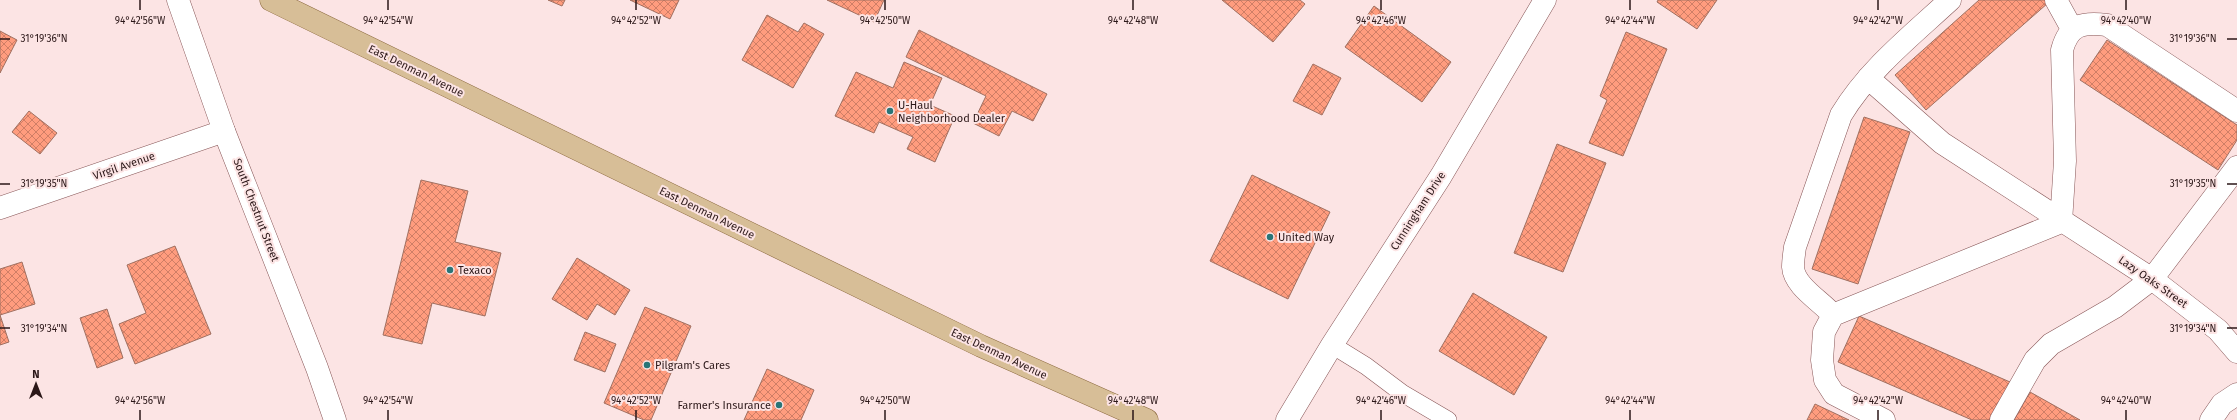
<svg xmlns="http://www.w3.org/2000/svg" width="2237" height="420" font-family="'Fira Sans',sans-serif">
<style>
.building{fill:url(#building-cross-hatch);stroke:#a07061}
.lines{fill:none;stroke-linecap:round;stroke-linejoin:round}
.service-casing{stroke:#875657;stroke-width:18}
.minor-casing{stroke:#875657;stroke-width:23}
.secondary-casing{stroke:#875657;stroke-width:23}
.primary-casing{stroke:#8a683d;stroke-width:23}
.service{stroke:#fff;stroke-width:17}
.minor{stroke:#fff;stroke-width:22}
.secondary{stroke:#fff;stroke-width:22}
.primary{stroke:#d7be97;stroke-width:22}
.ticks{fill:none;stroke:#2b1718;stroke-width:1.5}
.poi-dot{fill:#2a7577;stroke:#fce4e4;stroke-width:1.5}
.labels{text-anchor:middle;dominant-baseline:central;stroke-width:4;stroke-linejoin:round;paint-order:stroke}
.street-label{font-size:11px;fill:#2b1718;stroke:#fce4e4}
.poi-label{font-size:11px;fill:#2b1718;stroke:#fce4e4;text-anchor:start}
.ticks-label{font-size:10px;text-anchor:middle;fill:#2b1718;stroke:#fce4e4;stroke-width:4;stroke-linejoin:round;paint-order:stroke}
</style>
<defs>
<pattern id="building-cross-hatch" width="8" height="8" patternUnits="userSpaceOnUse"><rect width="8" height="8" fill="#ff9c7e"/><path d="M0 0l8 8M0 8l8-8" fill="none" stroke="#cf7e66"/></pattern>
</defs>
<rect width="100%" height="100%" fill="#fce4e4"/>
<!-- building -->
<path class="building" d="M 548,0 L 565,0 L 562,6 Z
M 630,0 L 679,0 L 670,19 Z
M 827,0 L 884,0 L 874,22 Z
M 1222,0 L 1300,0 L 1305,4 L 1273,42 Z
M 1658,0 L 1717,0 L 1697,29 L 1657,2 Z
M 1979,0 L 2045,0 L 2048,3 L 1926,110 L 1895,75 Z
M 1374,6 L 1451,62 L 1422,102 L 1345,47 Z
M 767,15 L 798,32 L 804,23 L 824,34 L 793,88 L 742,60 Z
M 919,30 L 1047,94 L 1033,121 L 1012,111 L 999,136 L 973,123 L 986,96 L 906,57 Z
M 0,31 L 17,40 L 0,73 Z
M 1626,32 L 1667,49 L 1623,156 L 1589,143 L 1607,100 L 1600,96 Z
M 2107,40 L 2237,125 L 2237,140 L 2218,170 L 2080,80 Z
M 904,62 L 942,78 L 930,105 L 955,116 L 935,162 L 907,149 L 913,137 L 879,122 L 874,133 L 835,116 L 856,72 L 893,88 Z
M 1313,64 L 1341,78 L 1322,115 L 1293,101 Z
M 29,111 L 57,133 L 40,154 L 12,132 Z
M 1864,117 L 1910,132 L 1858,284 L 1812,269 Z
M 1557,144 L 1606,163 L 1563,272 L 1514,253 Z
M 1252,175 L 1330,212 L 1288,299 L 1210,261 Z
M 421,180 L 468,191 L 455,242 L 501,253 L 485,316 L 432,303 L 422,344 L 383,335 Z
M 175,246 L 211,334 L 135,364 L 119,324 L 146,313 L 127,265 Z
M 577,258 L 630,290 L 615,315 L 597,304 L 587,320 L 552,299 Z
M 22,262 L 35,304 L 0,315 L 9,342 L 0,345 L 0,269 Z
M 1473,293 L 1547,337 L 1514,395 L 1439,351 Z
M 645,307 L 691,326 L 651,420 L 644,420 L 604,403 Z
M 107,309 L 123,358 L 97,368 L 80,318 Z
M 1859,316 L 2010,382 L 1993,420 L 1972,420 L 1838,362 Z
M 585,332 L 616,344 L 605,372 L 574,360 Z
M 767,369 L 814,390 L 801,420 L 744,420 Z
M 2030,392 L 2080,420 L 2014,420 Z
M 1815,404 L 1849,420 L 1807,420 Z"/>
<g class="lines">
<defs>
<path id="service" d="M 1332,345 L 1366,366 L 1402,393 L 1448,420"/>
<path id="minor" d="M 2056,0 L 2072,29
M 1868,78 L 1942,143 L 2152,279 L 2218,330 L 2237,352
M 0,208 L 224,131
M 2061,222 L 2065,161 L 2062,50 C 2069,24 2083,22 2107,25 L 2237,111
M 1833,315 L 2061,222
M 1287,420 L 1332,345 L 1441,176 L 1545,0
M 1884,420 L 1834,394 L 1825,380 L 1822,360 L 1824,332 L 1833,315 C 1821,301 1794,286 1793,267 C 1793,261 1794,254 1795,247 L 1841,115 C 1869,69 1911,36 1950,0
M 2001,420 L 2035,360 L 2051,344 L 2115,307 L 2152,279 L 2237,167
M 2211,420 L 2222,404 L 2237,394"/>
<path id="secondary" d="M 178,0 L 224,131 L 317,368 L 335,420"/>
<path id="primary" d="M 271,0 L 981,346 L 1147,420"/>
</defs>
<!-- service casing -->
<use href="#service" class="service-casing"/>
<!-- minor casing -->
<use href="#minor" class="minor-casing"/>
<!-- secondary casing -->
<use href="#secondary" class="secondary-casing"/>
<!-- primary casing -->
<use href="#primary" class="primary-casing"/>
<!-- service -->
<use href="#service" class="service"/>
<!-- minor -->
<use href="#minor" class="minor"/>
<!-- secondary -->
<use href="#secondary" class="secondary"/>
<!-- primary -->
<use href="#primary" class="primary"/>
</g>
<!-- ticks -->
<path class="ticks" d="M 140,0 L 140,10M 388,0 L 388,10M 636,0 L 636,10M 885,0 L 885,10M 1133,0 L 1133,10M 1381,0 L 1381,10M 1630,0 L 1630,10M 1878,0 L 1878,10M 2126,0 L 2126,10M 0,39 L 10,39M 2227,39 L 2237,39M 0,184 L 10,184M 2227,184 L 2237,184M 0,328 L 10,328M 2227,328 L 2237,328M 140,410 L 140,420M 388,410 L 388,420M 636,410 L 636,420M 885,410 L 885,420M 1133,410 L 1133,420M 1381,410 L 1381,420M 1630,410 L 1630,420M 1878,410 L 1878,420M 2126,410 L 2126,420"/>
<!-- markers -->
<g class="poi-dot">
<circle cx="890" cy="111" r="4"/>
<circle cx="1270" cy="237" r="4"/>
<circle cx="450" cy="270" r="4"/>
<circle cx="647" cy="365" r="4"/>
<circle cx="779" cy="405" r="4"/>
</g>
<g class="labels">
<!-- street labels -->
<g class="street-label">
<text transform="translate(416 71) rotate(26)">East Denman Avenue</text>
<text transform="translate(124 166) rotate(-19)">Virgil Avenue</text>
<text transform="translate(256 210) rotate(69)">South Chestnut Street</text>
<text transform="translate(1418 211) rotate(-57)">Cunningham Drive</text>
<text transform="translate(707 213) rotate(26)">East Denman Avenue</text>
<text transform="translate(2153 282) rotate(35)">Lazy Oaks Street</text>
<text transform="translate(999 354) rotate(25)">East Denman Avenue</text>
</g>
<!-- poi labels -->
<g class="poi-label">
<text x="898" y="105">U-Haul<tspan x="898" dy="13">Neighborhood Dealer</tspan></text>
<text x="1278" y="237">United Way</text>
<text x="458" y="270">Texaco</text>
<text x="655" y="365">Pilgram's Cares</text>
<text x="771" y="405" text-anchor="end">Farmer's Insurance</text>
</g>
</g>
<g class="ticks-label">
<text x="140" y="24">94°42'56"W</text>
<text x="388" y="24">94°42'54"W</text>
<text x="636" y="24">94°42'52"W</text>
<text x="885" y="24">94°42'50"W</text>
<text x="1133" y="24">94°42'48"W</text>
<text x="1381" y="24">94°42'46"W</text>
<text x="1630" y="24">94°42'44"W</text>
<text x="1878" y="24">94°42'42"W</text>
<text x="2126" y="24">94°42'40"W</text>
<text x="44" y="42">31°19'36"N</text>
<text x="2193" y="42">31°19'36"N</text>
<text x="44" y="187">31°19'35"N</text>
<text x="2193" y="187">31°19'35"N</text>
<text x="44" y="332">31°19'34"N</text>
<text x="2193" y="332">31°19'34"N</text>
<text x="140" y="404">94°42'56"W</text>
<text x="388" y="404">94°42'54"W</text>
<text x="636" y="404">94°42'52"W</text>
<text x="885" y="404">94°42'50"W</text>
<text x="1133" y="404">94°42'48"W</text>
<text x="1381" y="404">94°42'46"W</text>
<text x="1630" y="404">94°42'44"W</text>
<text x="1878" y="404">94°42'42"W</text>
<text x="2126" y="404">94°42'40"W</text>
</g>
<!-- north arrow -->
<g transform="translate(36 384)" stroke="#fce4e4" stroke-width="3" paint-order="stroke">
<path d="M0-3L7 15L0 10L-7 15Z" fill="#2b1718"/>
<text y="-6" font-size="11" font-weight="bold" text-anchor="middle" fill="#2b1718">N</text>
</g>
</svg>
